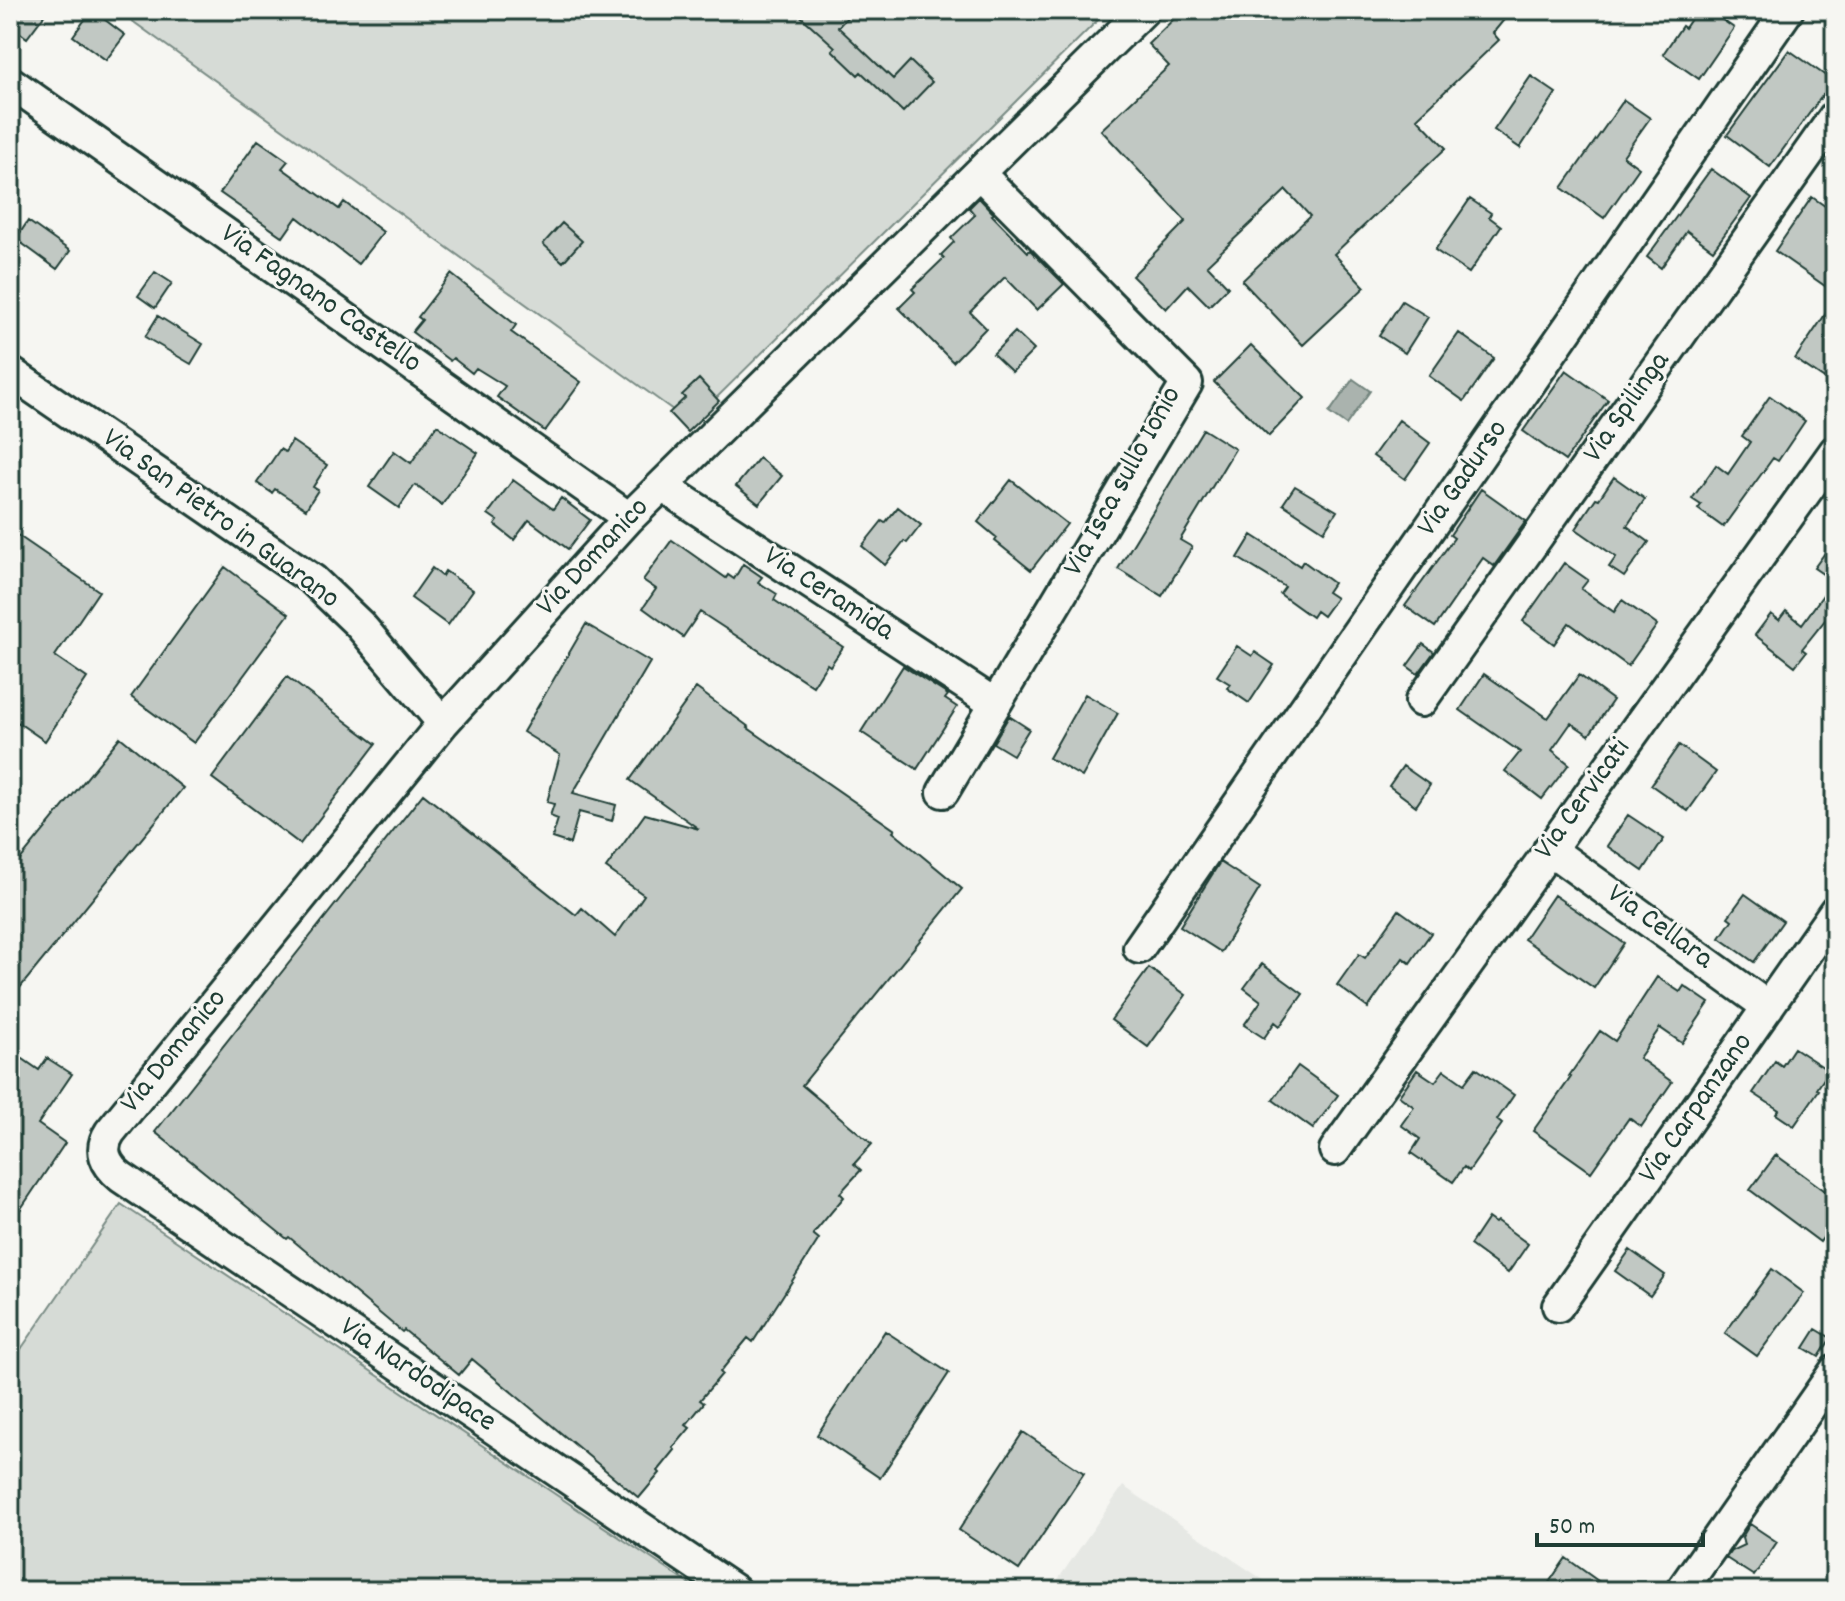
<svg xmlns="http://www.w3.org/2000/svg" width="1845" height="1601" font-family="Dekko,sans-serif">
<style>
.built{fill:#e6e8e4}
.green{fill:#d6dbd6;stroke:#7a8c85;stroke-width:2}
.water{fill:#aab3ae;stroke:#72847d;stroke-width:2}
.building{fill:#c1c8c3;stroke:#1f3d34;stroke-width:2}
.lines{fill:none;stroke-linecap:round;stroke-linejoin:round}
.minor-casing{stroke:#1f3d34;stroke-width:36}
.minor{stroke:#f6f6f2;stroke-width:30}
.labels{text-anchor:middle;dominant-baseline:central;stroke-width:6;stroke-linejoin:round;paint-order:stroke}
.street-label{font-size:30px;fill:#1f3d34;stroke:#f6f6f2}
</style>
<rect width="100%" height="100%" fill="#f6f6f2"/>
<filter id="ink" filterUnits="userSpaceOnUse"><feTurbulence type="fractalNoise" baseFrequency=".0125" numOctaves="2"/><feDisplacementMap in="SourceGraphic" scale="16" xChannelSelector="R" yChannelSelector="G"/><feConvolveMatrix kernelMatrix="1 2 1 2 8 2 1 2 1" color-interpolation-filters="sRGB"/></filter>
<g filter="url(#ink)">
<!-- built -->
<path class="built" d="M 1123,1486 L 1280,1591 L 1050,1591 Z"/>
<!-- green -->
<path class="green" d="M 117,10 L 1108,10 L 691,423 Z
M 121,1204 L 700,1591 L 10,1591 L 10,1365 Z"/>
<!-- water -->
<path class="water" d="M 1353,379 L 1370,391 L 1346,425 L 1329,413 Z"/>
<!-- building -->
<path class="building" d="M 20,10 L 48,10 L 27,38 L 10,25 Z
M 92,10 L 125,35 L 106,60 L 73,36 Z
M 794,10 L 854,10 L 838,27 L 893,79 L 910,61 L 932,82 L 903,112 L 861,72 L 858,75 L 832,50 L 835,47 Z
M 1183,10 L 1512,10 L 1493,33 L 1499,40 L 1417,118 L 1446,148 L 1334,254 L 1365,287 L 1303,345 L 1242,281 L 1310,216 L 1286,190 L 1207,265 L 1228,287 L 1209,306 L 1188,285 L 1166,309 L 1132,276 L 1186,221 L 1101,130 L 1169,66 L 1148,44 Z
M 1697,10 L 1708,10 L 1734,28 L 1699,79 L 1663,54 L 1682,26 L 1685,28 Z
M 1789,50 L 1833,81 L 1770,167 L 1727,135 Z
M 1531,76 L 1556,93 L 1520,148 L 1494,130 Z
M 1624,100 L 1650,118 L 1623,156 L 1639,168 L 1604,218 L 1562,188 Z
M 258,140 L 288,161 L 282,168 L 339,209 L 344,202 L 383,232 L 358,264 L 297,217 L 283,237 L 220,193 Z
M 1711,169 L 1751,198 L 1713,250 L 1687,231 L 1661,268 L 1647,257 Z
M 1812,197 L 1835,213 L 1835,293 L 1775,251 Z
M 979,198 L 994,214 L 992,215 L 1028,252 L 1030,250 L 1064,284 L 1037,310 L 1005,277 L 970,312 L 986,328 L 953,362 L 899,308 L 915,292 L 912,289 L 944,258 L 941,255 L 954,242 L 951,238 L 975,215 L 969,208 Z
M 1470,199 L 1491,213 L 1489,217 L 1501,226 L 1469,273 L 1435,250 Z
M 28,221 L 70,251 L 57,269 L 16,239 Z
M 562,223 L 582,241 L 563,262 L 543,244 Z
M 155,272 L 172,283 L 155,308 L 138,296 Z
M 451,274 L 516,325 L 511,332 L 581,382 L 545,431 L 497,397 L 505,386 L 476,368 L 472,373 L 453,358 L 450,361 L 412,332 L 422,320 L 418,317 Z
M 1835,300 L 1835,386 L 1795,359 Z
M 1402,301 L 1428,317 L 1405,353 L 1379,336 Z
M 158,316 L 203,344 L 191,364 L 145,337 Z
M 1015,332 L 1034,350 L 1012,372 L 993,354 Z
M 1459,333 L 1494,358 L 1464,401 L 1429,376 Z
M 1251,345 L 1305,398 L 1269,436 L 1214,382 Z
M 1566,370 L 1608,400 L 1565,461 L 1523,431 Z
M 699,379 L 719,401 L 687,432 L 669,413 L 685,398 L 682,395 Z
M 1770,396 L 1805,421 L 1778,461 L 1773,458 L 1723,527 L 1698,509 L 1701,505 L 1692,499 L 1716,465 L 1728,474 L 1750,442 L 1742,436 Z
M 1399,420 L 1430,443 L 1405,479 L 1373,456 Z
M 437,425 L 478,453 L 442,505 L 415,485 L 399,508 L 369,487 L 394,451 L 411,463 Z
M 1203,429 L 1235,449 L 1180,540 L 1192,547 L 1162,596 L 1118,569 Z
M 292,441 L 327,465 L 313,487 L 318,490 L 306,509 L 275,489 L 272,493 L 257,483 L 280,449 L 285,452 Z
M 759,458 L 782,476 L 759,504 L 736,486 Z
M 1614,477 L 1645,499 L 1627,526 L 1649,542 L 1624,577 L 1609,567 L 1616,557 L 1576,529 L 1580,523 L 1579,523 L 1596,498 L 1599,499 Z
M 513,480 L 553,509 L 561,498 L 590,520 L 568,549 L 529,520 L 514,540 L 495,525 L 498,521 L 488,514 Z
M 1011,480 L 1067,524 L 1031,570 L 995,541 L 997,538 L 978,522 Z
M 1295,486 L 1337,511 L 1324,531 L 1283,504 Z
M 1481,489 L 1526,521 L 1494,566 L 1483,558 L 1435,627 L 1405,606 L 1454,538 L 1450,535 Z
M 898,507 L 921,525 L 907,543 L 904,541 L 885,565 L 862,546 L 882,521 L 885,523 Z
M 10,530 L 99,591 L 55,656 L 87,678 L 45,741 L 10,717 Z
M 1252,535 L 1300,566 L 1303,561 L 1333,583 L 1327,592 L 1336,598 L 1323,616 L 1316,611 L 1312,617 L 1280,594 L 1285,587 L 1238,558 Z
M 1835,539 L 1835,626 L 1826,619 L 1802,649 L 1806,652 L 1795,666 L 1755,635 L 1771,614 L 1779,620 L 1786,611 L 1802,624 L 1833,581 L 1814,568 Z
M 672,540 L 726,578 L 728,575 L 734,579 L 743,564 L 762,577 L 758,582 L 777,594 L 774,600 L 843,647 L 830,666 L 827,664 L 813,686 L 700,612 L 683,637 L 643,608 L 656,589 L 643,580 Z
M 1564,563 L 1588,580 L 1581,589 L 1614,612 L 1622,600 L 1657,625 L 1628,666 L 1569,623 L 1554,644 L 1523,621 Z
M 225,567 L 289,614 L 194,743 L 131,697 Z
M 432,568 L 442,576 L 445,571 L 473,590 L 448,625 L 411,598 Z
M 586,624 L 650,662 L 573,793 L 616,805 L 612,821 L 579,812 L 570,844 L 552,838 L 558,819 L 550,816 L 554,804 L 547,802 L 560,755 L 523,732 Z
M 1423,644 L 1434,652 L 1418,674 L 1407,666 Z
M 1237,646 L 1252,656 L 1255,652 L 1274,665 L 1249,703 L 1227,688 L 1230,684 L 1217,676 Z
M 903,666 L 948,695 L 945,699 L 957,707 L 917,769 L 861,732 Z
M 1484,674 L 1548,718 L 1579,675 L 1613,700 L 1589,735 L 1571,723 L 1552,750 L 1569,764 L 1542,799 L 1505,771 L 1520,752 L 1460,710 Z
M 287,677 L 376,744 L 300,844 L 212,778 Z
M 696,688 L 749,727 L 748,728 L 895,830 L 893,832 L 962,889 L 802,1085 L 872,1144 L 854,1164 L 861,1170 L 840,1193 L 844,1197 L 813,1234 L 819,1239 L 753,1342 L 748,1338 L 720,1372 L 722,1374 L 700,1400 L 704,1403 L 686,1425 L 690,1428 L 673,1448 L 675,1450 L 658,1471 L 660,1473 L 639,1498 L 472,1359 L 459,1375 L 404,1330 L 402,1332 L 289,1237 L 287,1239 L 155,1132 L 423,794 L 576,915 L 582,908 L 615,937 L 644,895 L 606,868 L 645,814 L 699,829 L 630,780 Z
M 1085,694 L 1118,713 L 1082,777 L 1049,758 Z
M 1009,716 L 1029,729 L 1013,755 L 993,743 Z
M 120,737 L 183,788 L 10,1000 L 10,872 Z
M 1679,745 L 1716,772 L 1688,811 L 1651,785 Z
M 1403,766 L 1430,785 L 1416,806 L 1389,786 Z
M 1628,815 L 1664,839 L 1643,871 L 1607,846 Z
M 1220,862 L 1260,888 L 1221,952 L 1180,926 Z
M 1745,894 L 1783,921 L 1754,962 L 1720,938 L 1732,920 L 1728,917 Z
M 1554,895 L 1624,943 L 1594,988 L 1524,939 Z
M 1399,910 L 1431,933 L 1410,963 L 1403,958 L 1368,1008 L 1337,985 L 1359,954 L 1365,958 Z
M 1262,964 L 1303,994 L 1280,1026 L 1275,1022 L 1264,1038 L 1244,1025 L 1261,1001 L 1244,988 Z
M 1149,968 L 1186,995 L 1148,1047 L 1111,1020 Z
M 1657,977 L 1680,992 L 1684,986 L 1709,1003 L 1682,1043 L 1660,1028 L 1639,1058 L 1672,1082 L 1641,1127 L 1629,1118 L 1591,1172 L 1533,1131 L 1571,1077 L 1569,1076 L 1600,1031 L 1615,1041 Z
M 1794,1048 L 1829,1071 L 1817,1089 L 1819,1090 L 1794,1126 L 1776,1114 L 1779,1110 L 1753,1093 L 1775,1061 L 1782,1066 Z
M 10,1050 L 39,1070 L 47,1058 L 72,1074 L 38,1124 L 65,1143 L 10,1225 Z
M 1298,1066 L 1338,1095 L 1313,1129 L 1273,1100 Z
M 1476,1068 L 1514,1095 L 1497,1120 L 1502,1124 L 1469,1171 L 1464,1167 L 1453,1182 L 1411,1153 L 1420,1139 L 1401,1125 L 1414,1107 L 1399,1096 L 1417,1070 L 1435,1082 L 1444,1070 L 1464,1084 Z
M 1776,1155 L 1835,1198 L 1835,1221 L 1820,1242 L 1750,1190 Z
M 1488,1218 L 1495,1223 L 1497,1221 L 1528,1244 L 1508,1273 L 1470,1245 Z
M 1630,1250 L 1665,1275 L 1650,1296 L 1615,1271 Z
M 1772,1269 L 1804,1293 L 1757,1356 L 1725,1333 Z
M 1816,1329 L 1831,1338 L 1819,1357 L 1804,1348 Z
M 885,1331 L 949,1373 L 880,1478 L 817,1435 Z
M 1023,1432 L 1084,1473 L 1019,1570 L 959,1530 Z
M 1750,1524 L 1777,1542 L 1754,1576 L 1726,1558 L 1731,1551 L 1744,1545 L 1742,1537 Z
M 1566,1558 L 1612,1591 L 1543,1591 Z"/>
<g class="lines">
<defs>
<path id="minor" d="M 10,82 L 629,518
M 10,372 L 313,580 L 359,624 L 443,723
M 662,486 L 995,704
M 1421,701 L 1835,116
M 943,792 L 1187,383 L 979,173
M 1549,849 L 1768,1007
M 1139,948 L 1788,10
M 1335,1150 L 1835,451
M 1558,1306 L 1835,911
M 735,1591 L 121,1177 C 106,1165 98,1150 110,1132 L 443,723 L 629,518 L 1144,10
M 1681,1591 L 1835,1371"/>
</defs>
<!-- minor casing -->
<use href="#minor" class="minor-casing"/>
<!-- minor -->
<use href="#minor" class="minor"/>
</g>
</g>
<g class="labels">
<!-- street labels -->
<g class="street-label">
<text transform="translate(320 300) rotate(35)">Via Fagnano Castello</text>
<text transform="translate(1628 408) rotate(-55)">Via Spilinga</text>
<text transform="translate(1464 479) rotate(-55)">Via Gadurso</text>
<text transform="translate(1124 482) rotate(-61)">Via Isca sullo Ionio</text>
<text transform="translate(220 520) rotate(36)">Via San Pietro in Guarano</text>
<text transform="translate(594 558) rotate(-47)">Via Domanico</text>
<text transform="translate(828 595) rotate(33)">Via Ceramida</text>
<text transform="translate(1584 800) rotate(-54)">Via Cervicati</text>
<text transform="translate(1659 928) rotate(36)">Via Cellara</text>
<text transform="translate(175 1052) rotate(-51)">Via Domanico</text>
<text transform="translate(1697 1109) rotate(-55)">Via Carpanzano</text>
<text transform="translate(417 1376) rotate(34)">Via Nardodipace</text>
</g>
</g>
<!-- margin -->
<rect width="1845" height="1601" fill="none" stroke="#f6f6f2" stroke-width="40"/>
<rect x="20" y="20" width="1805" height="1561" fill="none" stroke="#1f3d34" stroke-width="3" filter="url(#ink)"/>
<!-- scale -->
<path d="M1537 1533v12h166v-12" fill="none" stroke="#1f3d34" stroke-width="4"/>
<text x="1549" y="1533" font-size="24" fill="#1f3d34" stroke="#f6f6f2" stroke-width="6" paint-order="stroke">50 m</text>
</svg>
